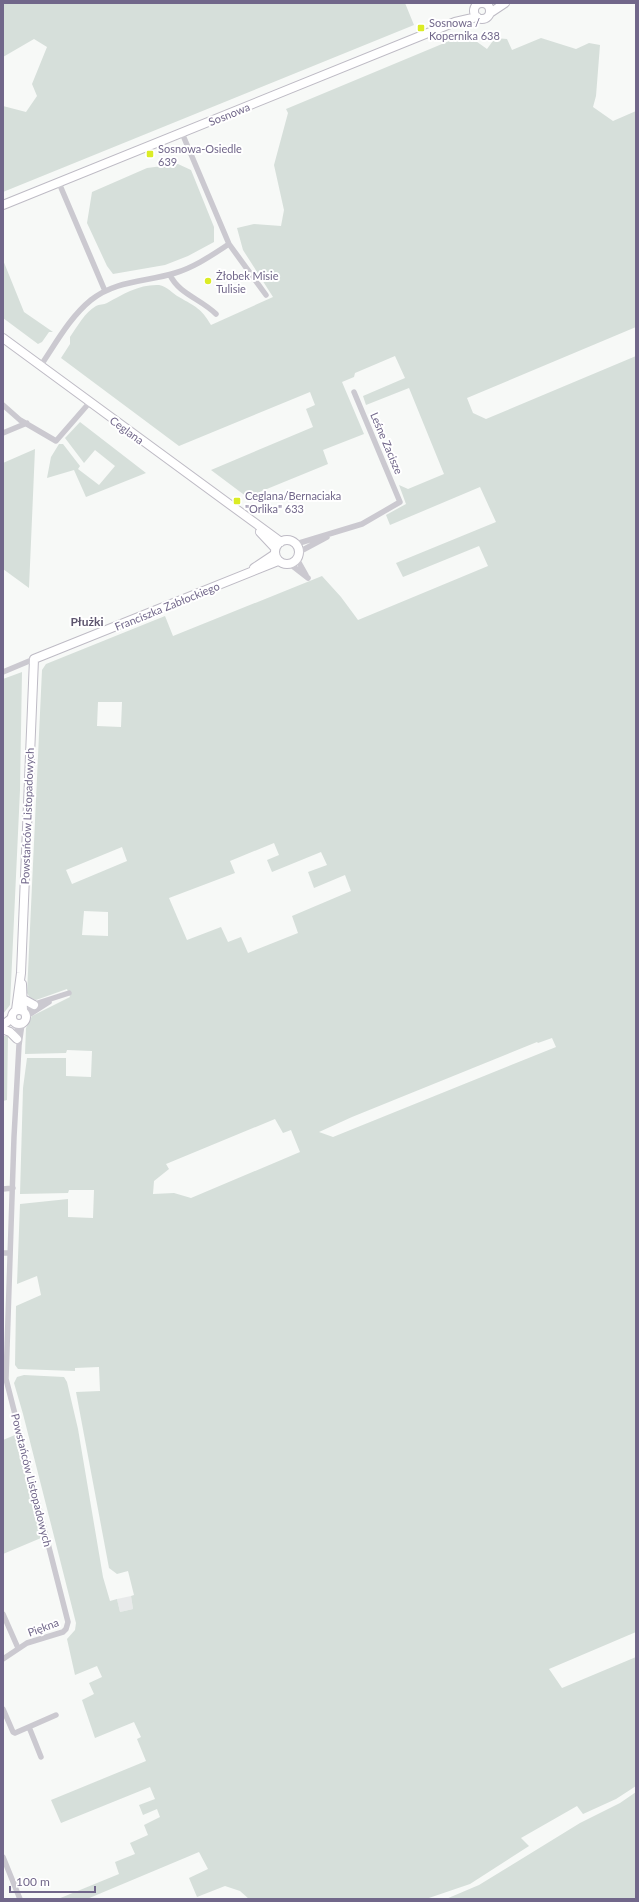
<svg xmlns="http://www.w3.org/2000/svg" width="639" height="1902" font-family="Lato,sans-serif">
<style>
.built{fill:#e8eaea}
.green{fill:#d6dfda;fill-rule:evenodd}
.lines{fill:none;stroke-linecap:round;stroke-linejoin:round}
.secondary-casing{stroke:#bebbc5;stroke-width:10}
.street{stroke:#cbc9d0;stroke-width:5.5}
.secondary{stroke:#fff;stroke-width:8}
.poi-dot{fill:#dbec25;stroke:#fff;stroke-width:1.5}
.labels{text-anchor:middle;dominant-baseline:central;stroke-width:4;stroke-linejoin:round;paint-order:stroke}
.poi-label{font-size:11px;fill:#71678a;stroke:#fff;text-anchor:start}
.street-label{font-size:11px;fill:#71678a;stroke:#fff}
.neighbourhood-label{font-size:12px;font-weight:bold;fill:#5d556e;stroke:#fff}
</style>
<rect width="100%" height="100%" fill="#f7f9f7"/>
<!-- built -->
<path class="built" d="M 131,1596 L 133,1609 L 120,1612 L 117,1599 Z"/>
<!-- green -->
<path class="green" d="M 3,3 L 405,3 L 414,25 L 3,192 L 3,106 L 26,112 L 37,96 L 32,84 L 47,47 L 34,39 L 3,57 Z
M 466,34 L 487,49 L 495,38 L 507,39 L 512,50 L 541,38 L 576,49 L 589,43 L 600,45 L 596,96 L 593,107 L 613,121 L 636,111 L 636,327 L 467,398 L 473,413 L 486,419 L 636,356 L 636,1632 L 549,1669 L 562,1688 L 636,1657 L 636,1786 L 616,1799 L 583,1814 L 577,1806 L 521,1838 L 529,1846 L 470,1884 L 426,1899 L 249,1899 L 240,1891 L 225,1886 L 197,1897 L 189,1878 L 208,1869 L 199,1852 L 87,1899 L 58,1899 L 119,1874 L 115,1862 L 135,1854 L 130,1843 L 148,1835 L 144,1825 L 160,1817 L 157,1809 L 143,1815 L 139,1805 L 155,1799 L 150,1787 L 61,1823 L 51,1800 L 146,1761 L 137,1739 L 141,1737 L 134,1722 L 95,1738 L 82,1700 L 94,1694 L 89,1683 L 102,1677 L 97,1666 L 75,1675 L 67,1639 L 75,1630 L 76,1623 L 23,1414 L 14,1383 L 17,1377 L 24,1375 L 64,1377 L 67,1382 L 78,1429 L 103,1577 L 110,1601 L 117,1599 L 120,1612 L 133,1609 L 131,1596 L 134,1595 L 128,1571 L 117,1574 L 109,1568 L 76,1392 L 100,1391 L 99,1367 L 75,1368 L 75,1371 L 18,1369 L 15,1365 L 16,1306 L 41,1295 L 37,1276 L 17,1284 L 20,1204 L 68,1199 L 68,1217 L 93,1218 L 94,1190 L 69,1190 L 68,1193 L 20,1194 L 23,1088 L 27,1058 L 66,1058 L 66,1076 L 91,1077 L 92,1051 L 67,1050 L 66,1053 L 25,1054 L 26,1028 L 32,1016 L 70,997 L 67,989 L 36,1000 L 30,998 L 27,993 L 42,670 L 46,664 L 165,616 L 173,636 L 322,576 L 341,597 L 358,620 L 488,566 L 479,546 L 403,577 L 396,563 L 496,522 L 480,487 L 390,525 L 386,515 L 406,504 L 399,485 L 408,489 L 444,474 L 409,388 L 366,405 L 363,396 L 405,378 L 395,356 L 355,373 L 354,377 L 342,382 L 364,434 L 323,450 L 328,464 L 247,497 L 211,470 L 313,427 L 306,409 L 315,405 L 310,392 L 179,446 L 61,358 L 70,344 L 70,337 C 77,327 85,312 96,306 C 99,304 104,305 107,303 C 123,294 140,284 159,285 C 167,286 173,294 179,297 C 196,307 201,308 211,325 L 273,297 L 243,250 L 237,228 L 254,224 L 281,226 L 284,210 L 274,165 L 288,113 L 286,109 ZM 98,702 L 122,702 L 121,727 L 97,726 ZM 274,843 L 279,855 L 267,860 L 272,872 L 321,852 L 327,865 L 308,872 L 314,888 L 345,875 L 351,891 L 292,916 L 298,933 L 248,953 L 241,937 L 228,942 L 221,927 L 187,940 L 169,898 L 235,873 L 230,861 ZM 122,847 L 127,861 L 72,884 L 66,870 ZM 84,911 L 108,912 L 108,936 L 82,935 ZM 552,1038 L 556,1047 L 333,1137 L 319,1132 L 352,1117 L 537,1042 L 538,1043 ZM 275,1119 L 283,1133 L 291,1130 L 300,1152 L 191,1198 L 174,1193 L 153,1194 L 154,1181 L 169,1169 L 166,1164 Z
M 178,164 L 191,170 L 214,227 L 214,242 L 188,256 L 165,265 L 113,274 L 107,266 L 87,223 L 92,192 L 147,168 Z
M 3,260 L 24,312 L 53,332 L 49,332 L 42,342 L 38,344 L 3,318 Z
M 80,422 L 146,473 L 86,497 L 74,470 L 47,478 L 51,457 L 59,444 L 63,444 L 80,466 L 78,469 L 99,485 L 115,466 L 95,450 L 84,463 L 65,438 Z
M 35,449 L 29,588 L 3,569 L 3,463 Z
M 22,672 L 20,790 L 10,1005 L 3,1014 L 3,679 Z
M 3,1036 L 8,1036 L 7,1100 L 3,1101 Z
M 15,1435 L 41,1538 L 3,1554 L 3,1440 Z
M 636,1792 L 636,1899 L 446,1899 L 479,1885 L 580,1823 L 620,1803 Z"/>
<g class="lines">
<defs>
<path id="secondary" d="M474 11a8 8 0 1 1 16 0a8 8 0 1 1-16 0Z
M 490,13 L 505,3
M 3,205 L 455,22 L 477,17
M 3,338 L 281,542
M 260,532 L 275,548
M275 552a12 12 0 1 1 24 0a12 12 0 1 1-24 0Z
M 254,568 L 275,554
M 22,984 L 23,1011
M 23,999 L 34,1005
M12 1017a7 7 0 1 1 14 0a7 7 0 1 1-14 0Z
M 16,1010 L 21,973 L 34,659 L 278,561
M 3,1025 L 12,1018
M 5,1030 L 10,1032 L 17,1039"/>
</defs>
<!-- secondary casing -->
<use href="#secondary" class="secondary-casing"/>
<!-- street -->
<path class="street" d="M 182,133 L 229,244 L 266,295
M 59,183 L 105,291
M 170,275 C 179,294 201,299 216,314
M 41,365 C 56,343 70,317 91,300 C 116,280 146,282 175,273 C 195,267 212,255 229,244
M 3,405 L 20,420 L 56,441 L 90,402
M 3,433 L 27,423
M 296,544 L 362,524 L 400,502 L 354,392
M 299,552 L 327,537
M 297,559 L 306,575
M 290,564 L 308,578
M 3,672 L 34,659
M 24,1012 L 38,1003 L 69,993
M 27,1016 L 49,1002
M 17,1024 L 18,1040
M 3,1189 L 13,1188
M 3,1253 L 10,1253
M 3,1614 L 18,1648
M 3,1659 L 27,1643 L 63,1632 L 66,1629 L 68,1622 L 6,1379 L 14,1137 L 19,1045 L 22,1024
M 3,1709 L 13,1732 L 15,1733 L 56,1715
M 29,1727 L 41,1757
M 3,1857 L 20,1899"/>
<!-- secondary -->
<use href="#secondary" class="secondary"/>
</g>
<!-- markers -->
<g class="poi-dot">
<rect x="417" y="24" width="8" height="8" rx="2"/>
<rect x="146" y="150" width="8" height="8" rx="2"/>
<circle cx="208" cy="281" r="4"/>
<rect x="233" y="497" width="8" height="8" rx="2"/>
</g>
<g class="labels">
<!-- poi labels -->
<g class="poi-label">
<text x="429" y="22">Sosnowa /<tspan x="429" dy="13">Kopernika 638</tspan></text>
<text x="158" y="148">Sosnowa-Osiedle<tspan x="158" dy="13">639</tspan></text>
<text x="216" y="275">Żłobek Misie<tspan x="216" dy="13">Tulisie</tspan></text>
<text x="245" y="495">Ceglana/Bernaciaka<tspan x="245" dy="13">"Orlika" 633</tspan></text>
</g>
<!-- street labels -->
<g class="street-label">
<text transform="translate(229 114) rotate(-22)">Sosnowa</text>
<text transform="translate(127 430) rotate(36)">Ceglana</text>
<text transform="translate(387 443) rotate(67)">Leśne Zacisze</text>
<text transform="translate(167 606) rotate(-22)">Franciszka Zabłockiego</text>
<text transform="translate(27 816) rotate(-88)">Powstańców Listopadowych</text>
<text transform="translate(32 1480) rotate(76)">Powstańców Listopadowych</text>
<text transform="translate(43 1627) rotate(-20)">Piękna</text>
</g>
<!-- neighbourhood labels -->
<g class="neighbourhood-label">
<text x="87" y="621">Płużki</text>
</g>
</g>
<!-- border -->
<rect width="639" height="1902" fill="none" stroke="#71678a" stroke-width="8"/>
<!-- scale -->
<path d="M10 1886v6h85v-6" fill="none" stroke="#71678a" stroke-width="2"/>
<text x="16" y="1886" font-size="12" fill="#71678a" stroke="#ffffff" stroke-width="3" paint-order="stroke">100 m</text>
</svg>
